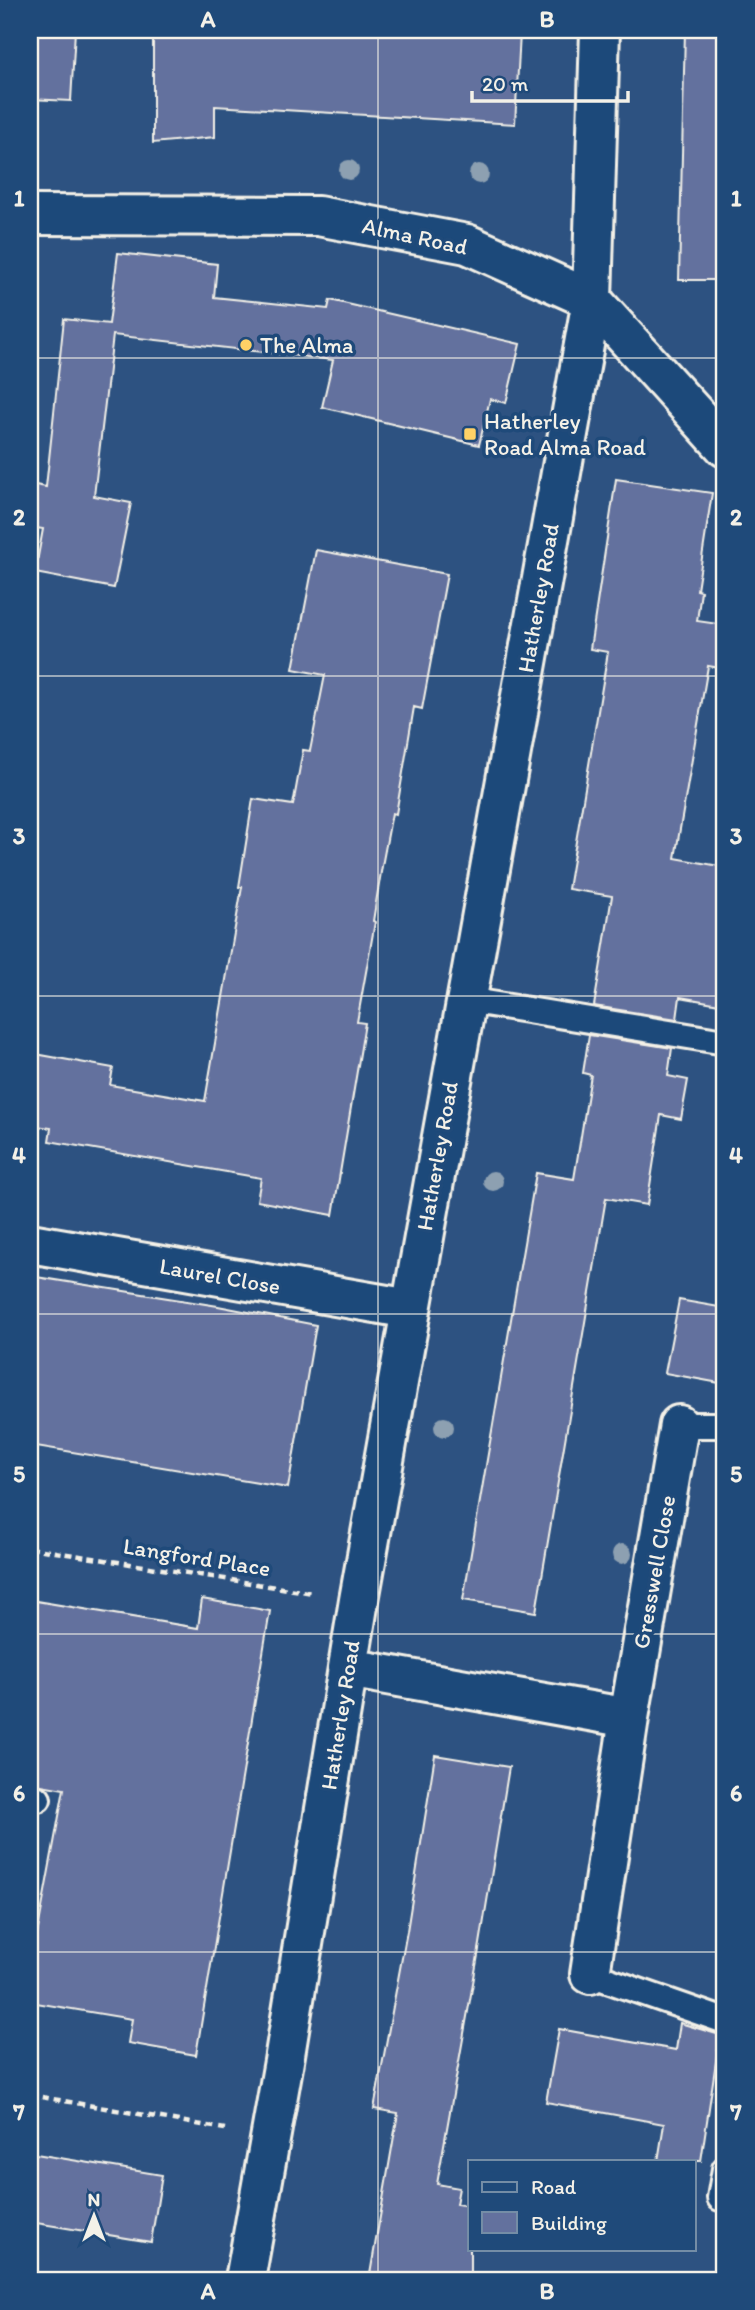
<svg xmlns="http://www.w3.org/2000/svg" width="755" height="2310" font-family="Itim,sans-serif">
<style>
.building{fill:#63719e;stroke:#f4f1e8;stroke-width:2}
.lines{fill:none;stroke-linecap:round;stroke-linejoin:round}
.service-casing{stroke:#f4f1e8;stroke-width:30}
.minor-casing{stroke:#f4f1e8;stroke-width:44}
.tertiary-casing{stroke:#f4f1e8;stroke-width:44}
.path{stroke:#f4f1e8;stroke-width:4.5;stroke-dasharray:7 5;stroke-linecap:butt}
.service{stroke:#1f4a7a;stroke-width:24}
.minor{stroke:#1f4a7a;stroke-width:38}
.tertiary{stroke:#1f4a7a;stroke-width:38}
.tree{fill:#8da0b1}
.grid{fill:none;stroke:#f4f1e8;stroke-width:2;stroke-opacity:0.55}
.poi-dot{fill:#ffd166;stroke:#1f4a7a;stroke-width:2.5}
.labels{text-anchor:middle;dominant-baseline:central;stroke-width:7;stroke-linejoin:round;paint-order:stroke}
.street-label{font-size:23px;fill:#f4f1e8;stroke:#1f4a7a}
.poi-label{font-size:23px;fill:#f4f1e8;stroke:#1f4a7a;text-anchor:start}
.neatline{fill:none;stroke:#f4f1e8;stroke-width:2.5}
.grid-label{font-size:23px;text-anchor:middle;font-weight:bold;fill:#f4f1e8}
</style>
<rect width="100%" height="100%" fill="#2d5281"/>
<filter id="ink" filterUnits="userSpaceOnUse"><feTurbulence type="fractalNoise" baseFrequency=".0143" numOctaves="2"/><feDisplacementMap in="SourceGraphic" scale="14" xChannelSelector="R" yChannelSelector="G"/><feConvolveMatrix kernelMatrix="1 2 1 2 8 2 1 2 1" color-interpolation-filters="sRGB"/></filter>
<g filter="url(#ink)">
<!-- building -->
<path class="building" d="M 31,30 L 75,30 L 71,101 L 30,99 Z
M 153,30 L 464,30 L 520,33 L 515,124 L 215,106 L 215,137 L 153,143 Z
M 685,30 L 725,30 L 725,280 L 679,280 Z
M 118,253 L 217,264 L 214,297 L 328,309 L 330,300 L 520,344 L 506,403 L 490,399 L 479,445 L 322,407 L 333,360 L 113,335 L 94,496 L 131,503 L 114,588 L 35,573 L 43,529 L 30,527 L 30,484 L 46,487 L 64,319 L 109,324 Z
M 616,479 L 712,493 L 697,590 L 701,591 L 697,621 L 725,625 L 725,669 L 708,666 L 675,858 L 725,867 L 725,1005 L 680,997 L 677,1019 L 594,1006 L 612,896 L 568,889 L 608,652 L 590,649 Z
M 316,550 L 447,574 L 422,709 L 414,707 L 396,814 L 392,813 L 382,866 L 373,921 L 375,922 L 357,1022 L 365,1023 L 333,1215 L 257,1201 L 261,1178 L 49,1141 L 51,1128 L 30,1125 L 30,1053 L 113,1068 L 110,1085 L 205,1101 L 242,887 L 239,887 L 253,799 L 293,805 L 303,750 L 310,751 L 325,675 L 293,669 Z
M 589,1035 L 672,1048 L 668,1076 L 688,1080 L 681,1119 L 661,1115 L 647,1205 L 606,1198 L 536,1612 L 463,1600 L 536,1173 L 574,1179 L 591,1075 L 583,1073 Z
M 30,1276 L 218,1306 L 316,1325 L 288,1488 L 30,1445 Z
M 679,1300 L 725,1308 L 725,1384 L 665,1373 Z
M 202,1599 L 270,1611 L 196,2055 L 128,2043 L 132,2019 L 30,2002 L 30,1933 L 37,1935 L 64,1789 L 30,1783 L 30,1600 L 198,1628 Z
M 435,1755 L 509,1767 L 480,1944 L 437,2184 L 459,2188 L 456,2204 L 470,2206 L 470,2280 L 369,2280 L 398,2113 L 374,2109 L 407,1931 Z
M 680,2023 L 720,2035 L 701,2161 L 658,2161 L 664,2124 L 546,2102 L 559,2029 L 676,2050 Z
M 30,2153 L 162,2175 L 151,2242 L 30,2222 Z"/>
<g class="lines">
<defs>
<path id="service" d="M 466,1000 L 725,1042
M 679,1425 L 725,1425
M 30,1798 L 38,1799
M 590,1974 L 725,2021
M 720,2198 L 725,2169"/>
<path id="minor" d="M 30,215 L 318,216 L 467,244 L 592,300 L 359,1600 L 284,2061 L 245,2280
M 30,1243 L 410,1309
M 348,1668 L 629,1718
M 590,1974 L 629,1718 L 679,1425"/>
<path id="tertiary" d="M 600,30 L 592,300 L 725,447"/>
</defs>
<!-- service casing -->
<use href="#service" class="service-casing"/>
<!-- minor casing -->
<use href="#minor" class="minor-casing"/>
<!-- tertiary casing -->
<use href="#tertiary" class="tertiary-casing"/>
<!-- path -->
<path class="path" d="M 30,1548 L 313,1593
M 30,2095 L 225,2129"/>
<!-- service -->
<use href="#service" class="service"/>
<!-- minor -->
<use href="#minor" class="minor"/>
<!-- tertiary -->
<use href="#tertiary" class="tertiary"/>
</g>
<!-- trees -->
<g class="tree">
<circle cx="349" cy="170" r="10"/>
<circle cx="479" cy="174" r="10"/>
<circle cx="493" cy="1181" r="10"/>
<circle cx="444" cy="1427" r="10"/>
<circle cx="622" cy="1554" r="10"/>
</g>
</g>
<!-- grid -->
<path class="grid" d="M 378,30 L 378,2280M 30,358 L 725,358M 30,676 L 725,676M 30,996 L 725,996M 30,1314 L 725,1314M 30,1634 L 725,1634M 30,1952 L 725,1952"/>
<!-- markers -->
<g class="poi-dot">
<circle cx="246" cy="345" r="7"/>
<rect x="463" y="427" width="14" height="14" rx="3.5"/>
</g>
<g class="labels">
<!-- street labels -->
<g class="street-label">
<text transform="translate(415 236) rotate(12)">Alma Road</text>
<text transform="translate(538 598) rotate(-80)">Hatherley Road</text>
<text transform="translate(437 1156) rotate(-80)">Hatherley Road</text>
<text transform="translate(220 1276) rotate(10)">Laurel Close</text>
<text transform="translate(197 1557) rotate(9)">Langford Place</text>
<text transform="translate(654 1572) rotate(-80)">Gresswell Close</text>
<text transform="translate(340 1715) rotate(-81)">Hatherley Road</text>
</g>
<!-- poi labels -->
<g class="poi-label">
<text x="260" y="345">The Alma</text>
<text x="484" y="421">Hatherley<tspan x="484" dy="26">Road Alma Road</tspan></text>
</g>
</g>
<!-- margin -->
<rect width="755" height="2310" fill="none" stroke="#1f4a7a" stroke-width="77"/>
<!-- legend -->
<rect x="468" y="2160" width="228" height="91" fill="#1f4a7a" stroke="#748da6" stroke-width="2"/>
<rect x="482" y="2182" width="35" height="10" fill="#1f4a7a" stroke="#748da6" stroke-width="2"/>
<text x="531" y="2194" font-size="21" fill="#f4f1e8">Road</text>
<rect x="482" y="2212" width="35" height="21" fill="#63719e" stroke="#748da6" stroke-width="2"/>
<text x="531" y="2230" font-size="21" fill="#f4f1e8">Building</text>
<!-- north arrow -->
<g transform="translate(94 2216)" stroke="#1f4a7a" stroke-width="5" paint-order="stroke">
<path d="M0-5L12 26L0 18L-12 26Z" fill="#f4f1e8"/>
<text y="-10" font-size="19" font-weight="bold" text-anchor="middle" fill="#f4f1e8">N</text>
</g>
<!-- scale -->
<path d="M472 91v10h156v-10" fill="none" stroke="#f4f1e8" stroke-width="3.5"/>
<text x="482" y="91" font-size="21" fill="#f4f1e8" stroke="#1f4a7a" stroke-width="5" paint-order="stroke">20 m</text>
<rect x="38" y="38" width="678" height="2234" class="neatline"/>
<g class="grid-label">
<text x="208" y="27">A</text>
<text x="547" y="27">B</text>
<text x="19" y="206">1</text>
<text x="736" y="206">1</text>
<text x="19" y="525">2</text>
<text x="736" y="525">2</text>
<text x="19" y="844">3</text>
<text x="736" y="844">3</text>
<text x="19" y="1163">4</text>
<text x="736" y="1163">4</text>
<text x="19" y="1482">5</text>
<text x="736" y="1482">5</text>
<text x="19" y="1801">6</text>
<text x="736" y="1801">6</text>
<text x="19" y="2120">7</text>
<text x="736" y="2120">7</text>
<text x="208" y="2299">A</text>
<text x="547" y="2299">B</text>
</g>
</svg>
